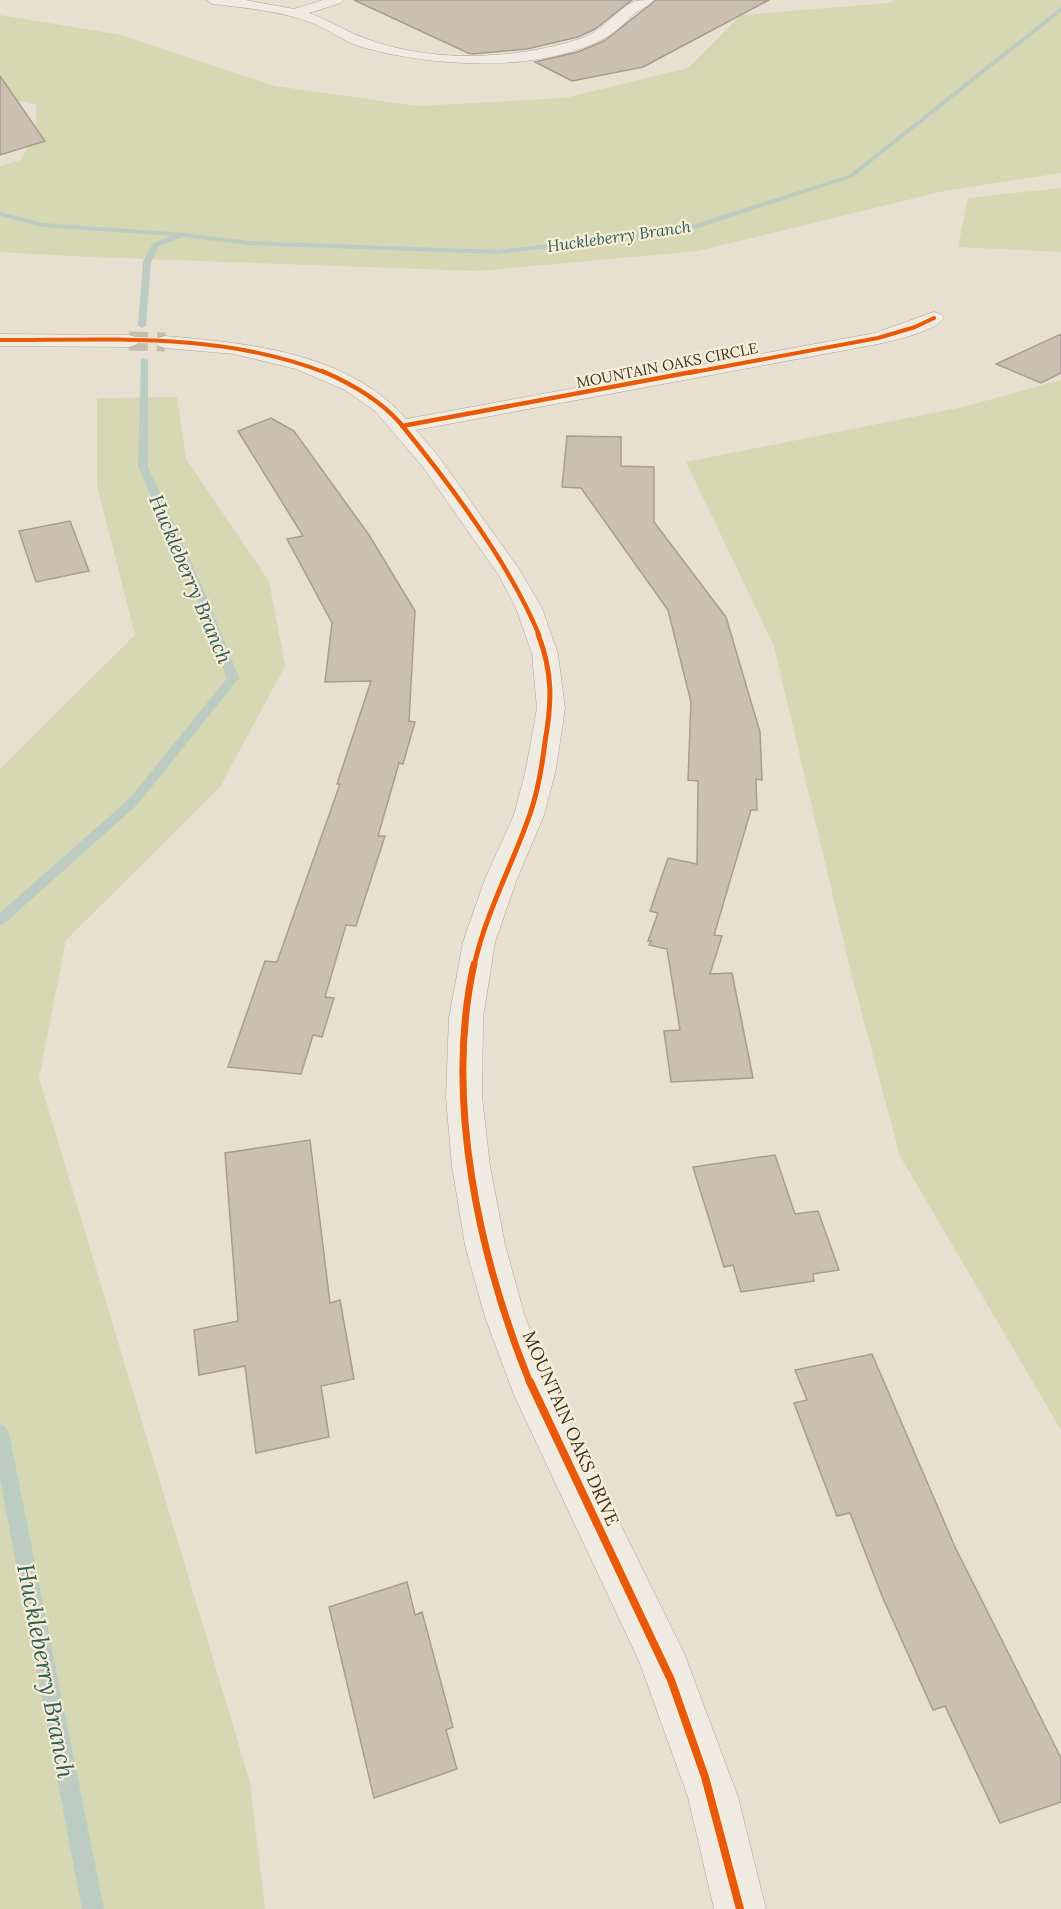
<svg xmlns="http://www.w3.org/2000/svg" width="1061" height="1909" font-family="Lora,serif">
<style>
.green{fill:#d6d7b3}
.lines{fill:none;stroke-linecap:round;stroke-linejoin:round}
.stream{fill:#bcccc2;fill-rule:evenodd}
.building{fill:#cbbfb2;stroke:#a89c90;stroke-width:1.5}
.street-tunnel{stroke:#c5bcae;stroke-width:19;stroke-dasharray:19 9;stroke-linecap:butt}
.street-casing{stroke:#ada599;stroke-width:1}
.street{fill:#efebe3;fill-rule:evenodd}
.cycleway-far4-casing{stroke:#f7eed8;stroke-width:6}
.cycleway-far3-casing{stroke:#f7eed8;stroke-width:8}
.cycleway-far2-casing{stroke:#f7eed8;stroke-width:8}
.cycleway-far1-casing{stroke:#f7eed8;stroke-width:10}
.cycleway-casing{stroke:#f7eed8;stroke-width:12}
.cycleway-far4{stroke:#e8590c;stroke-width:4}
.cycleway-far3{stroke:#e8590c;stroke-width:4.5}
.cycleway-far2{stroke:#e8590c;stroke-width:5}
.cycleway-far1{stroke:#e8590c;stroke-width:7}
.cycleway{stroke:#e8590c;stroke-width:8}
.labels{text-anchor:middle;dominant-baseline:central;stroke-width:4.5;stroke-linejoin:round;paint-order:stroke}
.far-street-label{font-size:15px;fill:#3d2e20;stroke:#f7eed8}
.far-water-label{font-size:16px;font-style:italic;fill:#2f5d5a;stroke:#f7eed8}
.street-label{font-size:18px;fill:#3d2e20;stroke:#f7eed8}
.water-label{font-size:20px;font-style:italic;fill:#2f5d5a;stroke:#f7eed8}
.near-water-label{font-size:24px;font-style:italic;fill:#2f5d5a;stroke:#f7eed8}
</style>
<rect width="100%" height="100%" fill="#e7e0d1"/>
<!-- green -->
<path class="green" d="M 895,0 L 1061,0 L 1061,173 L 944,191 L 698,251 L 479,271 L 89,257 L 0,252 L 0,166 L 21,160 L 36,132 L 36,105 L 0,95 L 0,15 L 121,35 L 275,86 L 418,106 L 565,98 L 688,68 L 741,15 L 889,3 Z
M 1061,188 L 1061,252 L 958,247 L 968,198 Z
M 1061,380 L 1061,1430 L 900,1156 L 852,977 L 774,646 L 686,462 L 963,407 Z
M 177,397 L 186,459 L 269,581 L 285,666 L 220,787 L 66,940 L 39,1078 L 250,1782 L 265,1909 L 0,1909 L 0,769 L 135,635 L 97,485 L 97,398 Z"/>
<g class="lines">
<!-- stream -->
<path class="stream" d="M 1061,7 L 1061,12 L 853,177 L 686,232 L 498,254 L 249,245 L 183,237 L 159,246 L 151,262 L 146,326 L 142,328 L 138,326 L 143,262 L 153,243 L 172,236 L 43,227 L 0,216 L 0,212 L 43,223 L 184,233 L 249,241 L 498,250 L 682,228 L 849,175 Z
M 141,358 L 148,360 L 148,467 L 205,593 L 239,678 L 138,804 L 5,923 L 0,925 L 0,913 L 130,798 L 227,678 L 195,593 L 138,467 Z
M 0,1425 L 6,1427 L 9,1433 L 104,1909 L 82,1909 L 0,1479 Z"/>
</g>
<!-- building -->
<path class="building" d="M 354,0 L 632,0 L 595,29 L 578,37 L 527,49 L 473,54 L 468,53 Z
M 656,0 L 769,0 L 643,67 L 572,81 L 535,62 L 578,52 L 604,41 Z
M 0,76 L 45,141 L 0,155 Z
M 1061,334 L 1061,373 L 1041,383 L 996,364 Z
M 271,418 L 294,431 L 369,535 L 415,611 L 409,721 L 415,722 L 403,764 L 399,763 L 378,836 L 385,836 L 356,926 L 346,925 L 325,997 L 334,998 L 322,1037 L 313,1035 L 301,1074 L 228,1067 L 265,961 L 277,962 L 340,784 L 337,784 L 371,681 L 325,682 L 332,623 L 287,539 L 303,536 L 238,431 Z
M 567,436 L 621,437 L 621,466 L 654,467 L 654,522 L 726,617 L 760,732 L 762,780 L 756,779 L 757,810 L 751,810 L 714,935 L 722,936 L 710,974 L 732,973 L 753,1078 L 671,1082 L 664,1031 L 680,1030 L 667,949 L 649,945 L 651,941 L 648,941 L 658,913 L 650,911 L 668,858 L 697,864 L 698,781 L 688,780 L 691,702 L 668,610 L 581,488 L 562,487 Z
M 70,521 L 89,571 L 36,582 L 19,531 Z
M 310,1140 L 330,1303 L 340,1300 L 354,1379 L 321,1386 L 329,1437 L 256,1453 L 245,1366 L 199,1375 L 194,1330 L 238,1321 L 225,1153 Z
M 775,1155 L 795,1214 L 818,1211 L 839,1270 L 813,1274 L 814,1281 L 741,1292 L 733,1265 L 724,1267 L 693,1167 Z
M 872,1354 L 955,1547 L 1061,1758 L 1061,1802 L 1000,1823 L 945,1706 L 933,1710 L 882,1596 L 850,1513 L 837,1516 L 794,1403 L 807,1400 L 795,1370 Z
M 407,1582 L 415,1615 L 422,1612 L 453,1727 L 446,1730 L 457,1769 L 374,1798 L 329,1607 Z"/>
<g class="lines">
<!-- street-tunnel -->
<path class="street-tunnel" d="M 129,341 L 165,342"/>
<defs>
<path id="street" d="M 206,0 L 245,0 L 294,9 L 323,0 L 343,0 L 341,3 L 309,13 C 329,20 347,32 367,39 C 432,63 514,60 579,39 C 606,30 615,10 635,1 C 641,0 648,0 654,0 C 649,6 641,9 635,13 C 625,22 616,33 603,39 C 539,73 434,67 365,48 C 346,43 330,30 312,23 C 281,11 246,8 213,4 Z
M 934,312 L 941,314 L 944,318 C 934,332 895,340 878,344 L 416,430 L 439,457 L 519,569 L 542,608 L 558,654 L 565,708 L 556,769 L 544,815 L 517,879 L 495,942 L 483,1018 L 482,1097 L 490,1166 L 505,1245 L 525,1317 L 554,1390 L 684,1653 L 738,1797 L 766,1909 L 714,1909 L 688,1797 L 639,1661 L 514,1395 L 485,1317 L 465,1245 L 452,1166 L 446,1097 L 449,1018 L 463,942 L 485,879 L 514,815 L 526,769 L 537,708 L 532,654 L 516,608 L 498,574 L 423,467 L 375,411 L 345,390 L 296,369 L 234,354 L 165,348 L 158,346 L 155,342 L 158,338 L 165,336 C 247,343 348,352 406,419 L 875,333 Z
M 0,334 L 129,335 L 136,337 L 139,341 L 136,345 L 129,347 L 0,346 Z"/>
</defs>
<!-- street casing -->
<use href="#street" class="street-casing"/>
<!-- street -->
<use href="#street" class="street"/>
<defs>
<path id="cycleway-far4" d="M 0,340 C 109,340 223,332 326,373
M 689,373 L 878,338 L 915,327 L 934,318"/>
<path id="cycleway-far3" d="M 322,371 C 350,383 379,399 400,423 C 450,484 509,562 539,635
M 402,426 L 697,371"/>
<path id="cycleway-far2" d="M 474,966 C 486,912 512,866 530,814 C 538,791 542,767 545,742 C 552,702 553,673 538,634"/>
<path id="cycleway-far1" d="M 474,964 C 444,1099 479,1257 530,1383"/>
<path id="cycleway" d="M 530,1382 L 671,1680 L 705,1777 L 740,1909"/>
</defs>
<!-- cycleway-far4 casing -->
<use href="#cycleway-far4" class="cycleway-far4-casing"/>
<!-- cycleway-far3 casing -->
<use href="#cycleway-far3" class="cycleway-far3-casing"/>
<!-- cycleway-far2 casing -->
<use href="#cycleway-far2" class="cycleway-far2-casing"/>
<!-- cycleway-far1 casing -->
<use href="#cycleway-far1" class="cycleway-far1-casing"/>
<!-- cycleway casing -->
<use href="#cycleway" class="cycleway-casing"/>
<!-- cycleway-far4 -->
<use href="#cycleway-far4" class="cycleway-far4"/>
<!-- cycleway-far3 -->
<use href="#cycleway-far3" class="cycleway-far3"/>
<!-- cycleway-far2 -->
<use href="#cycleway-far2" class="cycleway-far2"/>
<!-- cycleway-far1 -->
<use href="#cycleway-far1" class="cycleway-far1"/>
<!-- cycleway -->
<use href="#cycleway" class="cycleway"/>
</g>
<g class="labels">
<!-- far-street labels -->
<g class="far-street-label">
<text transform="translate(667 365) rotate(-11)">MOUNTAIN OAKS CIRCLE</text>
</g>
<!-- far-water labels -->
<g class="far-water-label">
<text transform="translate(619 236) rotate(-8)">Huckleberry Branch</text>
</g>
<!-- street labels -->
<g class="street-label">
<text transform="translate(571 1428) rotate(66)">MOUNTAIN OAKS DRIVE</text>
</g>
<!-- water labels -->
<g class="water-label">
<text transform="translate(191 579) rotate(67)">Huckleberry Branch</text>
</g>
<!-- near-water labels -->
<g class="near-water-label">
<text transform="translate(46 1671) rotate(79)">Huckleberry Branch</text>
</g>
</g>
</svg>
